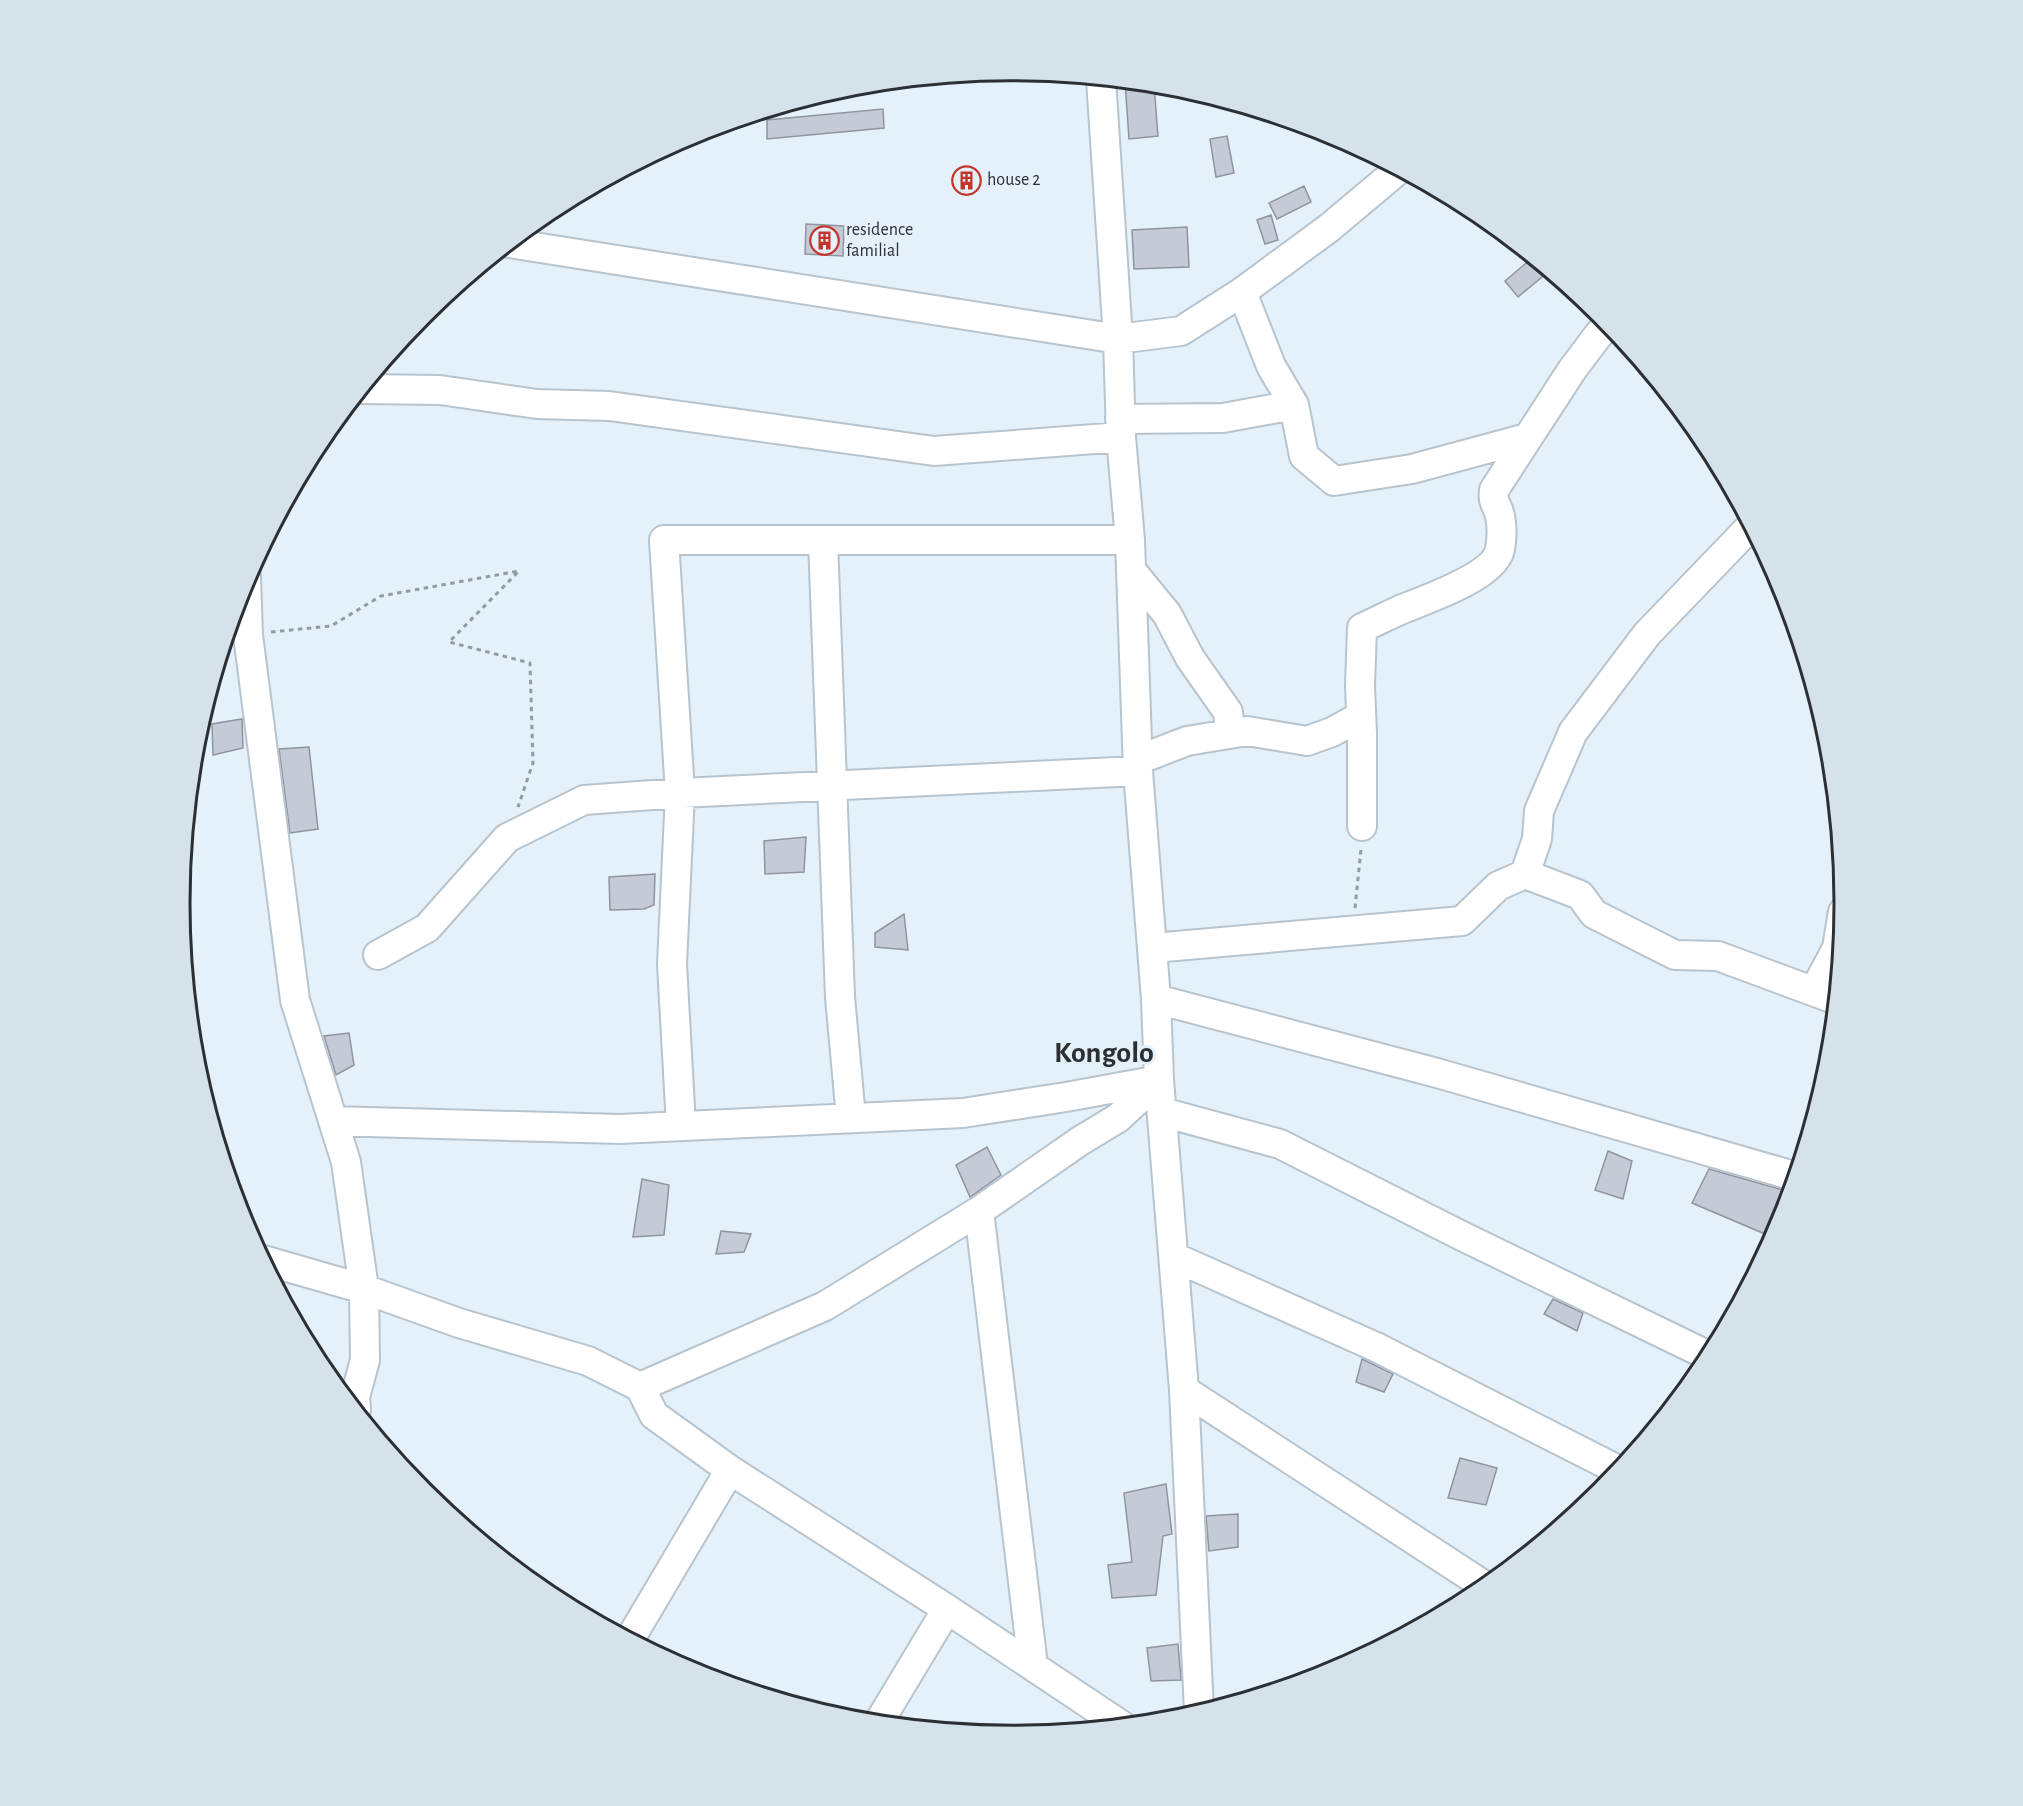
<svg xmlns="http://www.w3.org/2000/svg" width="2023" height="1806" font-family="'Alegreya Sans',sans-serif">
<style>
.building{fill:#c5cad7;stroke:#9094a0;stroke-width:1.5}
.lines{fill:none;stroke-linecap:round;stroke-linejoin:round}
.minor-casing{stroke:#b8c4cd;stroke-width:32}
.path{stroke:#929ba2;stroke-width:3;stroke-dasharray:4.5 4.5;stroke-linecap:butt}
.minor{stroke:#fff;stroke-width:28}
.labels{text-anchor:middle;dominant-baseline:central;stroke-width:6;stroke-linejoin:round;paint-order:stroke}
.poi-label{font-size:18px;fill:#2c3034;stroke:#e4f1fa;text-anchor:start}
.town-label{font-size:30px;font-weight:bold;fill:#2c3034;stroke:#e4f1fa}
.rim{fill:none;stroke:#2c3034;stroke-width:3}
</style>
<rect width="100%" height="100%" fill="#e4f1fa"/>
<!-- building -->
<path class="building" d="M 1125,82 L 1154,85 L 1158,136 L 1129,139 Z
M 883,109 L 884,128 L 767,139 L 767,120 Z
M 1227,136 L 1234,173 L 1216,177 L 1210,139 Z
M 957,173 L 976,174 L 977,189 L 955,187 Z
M 1304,186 L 1311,202 L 1277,219 L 1269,203 Z
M 1271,215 L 1278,240 L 1265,244 L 1257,220 Z
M 806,224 L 844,226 L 843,256 L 805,254 Z
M 1187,227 L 1189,267 L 1134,269 L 1132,230 Z
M 1532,258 L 1548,272 L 1518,297 L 1505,281 Z
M 242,719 L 243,748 L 213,755 L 212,724 Z
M 309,747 L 318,829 L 290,833 L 279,749 Z
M 806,837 L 804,872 L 765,874 L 764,841 Z
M 655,874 L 654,905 L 644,909 L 610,910 L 609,877 Z
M 904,914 L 908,950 L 875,947 L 875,933 Z
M 349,1033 L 354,1065 L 336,1075 L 324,1036 Z
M 987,1147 L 1001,1175 L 970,1197 L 956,1165 Z
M 1608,1151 L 1632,1161 L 1623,1199 L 1595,1190 Z
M 1709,1169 L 1790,1192 L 1780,1222 L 1772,1237 L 1692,1203 Z
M 642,1179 L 669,1185 L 664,1235 L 633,1237 Z
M 721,1231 L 751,1234 L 744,1252 L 716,1254 Z
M 1553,1299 L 1583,1313 L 1577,1331 L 1544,1314 Z
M 1362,1359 L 1393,1374 L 1384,1392 L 1356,1382 Z
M 1460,1458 L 1497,1468 L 1486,1505 L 1448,1498 Z
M 1166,1484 L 1172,1534 L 1163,1536 L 1156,1595 L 1112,1598 L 1108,1565 L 1132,1562 L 1124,1493 Z
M 1238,1514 L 1238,1547 L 1209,1551 L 1206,1516 Z
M 1178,1644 L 1181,1680 L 1151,1681 L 1147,1648 Z"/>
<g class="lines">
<defs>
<path id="minor" d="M 1101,79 L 1118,339 L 1121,437 L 1130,540 L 1138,771 L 1156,999 L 1159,1080 L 1184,1390 L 1199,1712
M 509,243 L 1118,339 L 1181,331 L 1242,292 L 1329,228 L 1398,170
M 1242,292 L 1271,366 L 1294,405
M 362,389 L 440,390 L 537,404 L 609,406 L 934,451 L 1121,437
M 1120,419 L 1223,418 L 1294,405 L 1304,456 L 1334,481 L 1412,469 L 1527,438
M 823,540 L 840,997 L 851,1118
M 1131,570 L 1167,614 L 1190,658 L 1228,712 L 1230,734
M 246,577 L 248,635 L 295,1000 L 346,1162 L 364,1289 L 365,1360 L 355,1397 L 356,1410
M 1138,760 L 1187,741 L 1247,731 L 1307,741 L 1332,732 L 1361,716
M 1362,826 L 1362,733 L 1360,686 L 1362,628 C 1375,622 1387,616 1400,610 C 1424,600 1495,577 1500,549 C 1502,538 1502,526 1500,516 C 1498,505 1492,504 1494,490 L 1572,370 L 1599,334 L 1609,325
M 1525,874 L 1537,839 L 1539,811 L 1573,732 L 1647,634 L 1750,527
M 1153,948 L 1462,921 L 1498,886 L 1525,874 L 1580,895 L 1594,914 L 1675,955 L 1718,956 L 1834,999
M 378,955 L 427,928 L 507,838 L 584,800 L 680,793 L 1138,771
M 1814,991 L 1837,948 L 1843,912
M 1156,999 L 1437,1073 L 1794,1176
M 1162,1112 L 1280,1144 L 1462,1236 L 1709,1356
M 333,1121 L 620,1129 L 963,1113 L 1066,1097 L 1159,1080
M 681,1126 L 672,964 L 680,793 L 664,540 L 1130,540
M 979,1211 L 1033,1666
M 1174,1257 L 1376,1347 L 1618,1470
M 263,1260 L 364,1289 L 459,1323 L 588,1361 L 640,1387 L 654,1415 L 730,1470 L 947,1609 L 1121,1725
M 640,1387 L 825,1306 L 979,1211 L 1080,1141 L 1118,1118 L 1159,1080
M 1184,1390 L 1485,1586
M 630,1639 L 730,1470
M 879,1722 L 947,1609"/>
</defs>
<!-- minor casing -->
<use href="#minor" class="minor-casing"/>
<!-- path -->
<path class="path" d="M 271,632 L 331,626 L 381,596 L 519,571 L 449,642 L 530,663 L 533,763 L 518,807
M 1355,908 L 1361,849"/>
<!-- minor -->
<use href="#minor" class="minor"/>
</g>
<!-- icons -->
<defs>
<symbol id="building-ring" viewBox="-11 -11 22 22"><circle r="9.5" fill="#e4f1fa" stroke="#c3362b" stroke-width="1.5"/><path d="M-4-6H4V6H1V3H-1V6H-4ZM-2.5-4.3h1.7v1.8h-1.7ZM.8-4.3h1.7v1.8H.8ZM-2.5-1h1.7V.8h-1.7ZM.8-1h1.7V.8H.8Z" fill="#c3362b"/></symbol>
</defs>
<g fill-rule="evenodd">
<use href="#building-ring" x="950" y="164" width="33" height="33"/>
<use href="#building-ring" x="808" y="224" width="33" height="33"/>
</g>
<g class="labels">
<!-- poi labels -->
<g class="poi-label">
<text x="987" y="180">house 2</text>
<text x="846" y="230">residence<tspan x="846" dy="21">familial</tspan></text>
</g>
<!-- town labels -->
<g class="town-label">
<text x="1104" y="1053">Kongolo</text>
</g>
</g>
<!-- crop -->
<path d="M0 0H2023V1806H0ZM190 903a822 822 0 1 1 1644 0a822 822 0 1 1-1644 0Z" fill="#d5e2ea" fill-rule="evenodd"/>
<path class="rim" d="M190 903a822 822 0 1 1 1644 0a822 822 0 1 1-1644 0Z"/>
</svg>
